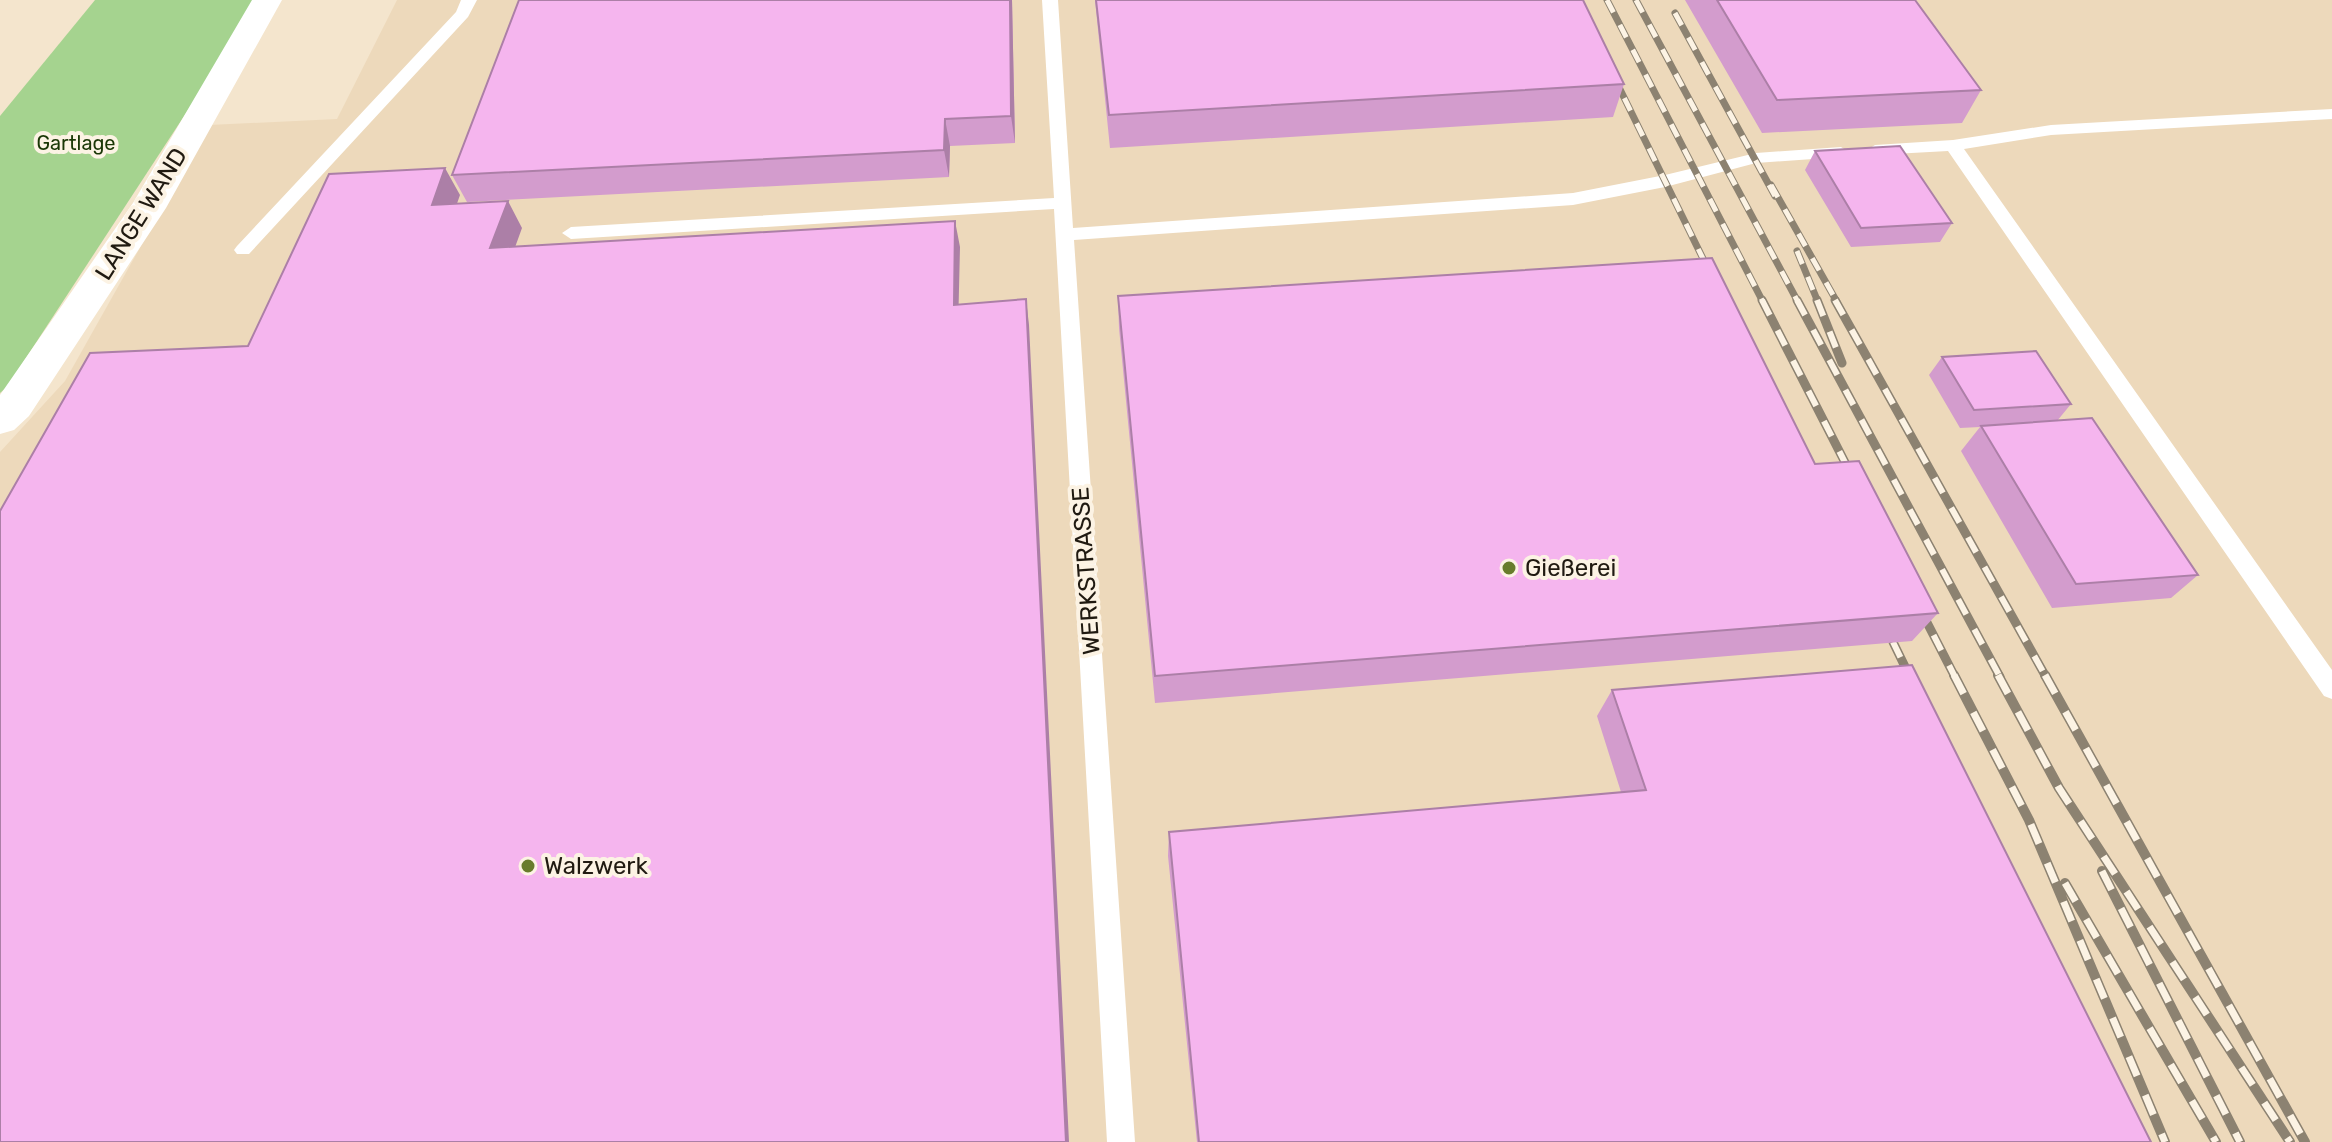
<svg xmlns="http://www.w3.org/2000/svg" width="2332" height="1142" font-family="Rubik,sans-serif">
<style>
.built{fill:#edd9bb}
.green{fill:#a5d38f}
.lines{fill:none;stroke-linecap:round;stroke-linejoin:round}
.lane{fill:#fff;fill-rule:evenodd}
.street{fill:#fff;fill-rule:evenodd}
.rail-far2-casing{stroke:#8c8271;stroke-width:7}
.rail-far1-casing{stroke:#8c8271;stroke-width:9}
.rail-casing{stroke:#8c8271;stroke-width:10}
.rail-far2{stroke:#fcf3e4;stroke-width:5;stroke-dasharray:14;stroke-linecap:butt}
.rail-far1{stroke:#fcf3e4;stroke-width:6;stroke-dasharray:17;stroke-linecap:butt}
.rail{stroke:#fcf3e4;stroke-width:7;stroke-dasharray:21;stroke-linecap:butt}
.wall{fill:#d39ccd}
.shaded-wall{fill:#ac7fa7}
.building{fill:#f5b5ee;stroke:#ac7fa7;stroke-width:2}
.poi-dot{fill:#687c2c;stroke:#fcf3e4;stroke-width:3}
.labels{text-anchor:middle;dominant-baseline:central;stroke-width:8;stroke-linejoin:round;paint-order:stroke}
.far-park-label{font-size:20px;fill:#1a3706;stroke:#fcf3e4}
.street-label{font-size:24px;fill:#201a11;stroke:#fcf3e4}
.poi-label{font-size:24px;fill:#201a11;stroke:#fcf3e4;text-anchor:start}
</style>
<rect width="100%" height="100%" fill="#f4e5cd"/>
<!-- built -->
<path class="built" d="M 397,0 L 2332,0 L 2332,1142 L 0,1142 L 0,452 L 65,381 L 209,125 L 337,119 Z"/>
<!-- green -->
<path class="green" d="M 95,0 L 260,0 L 7,387 L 0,393 L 0,116 Z"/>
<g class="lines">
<!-- lane -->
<path class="lane" d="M 461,0 L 477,0 L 468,17 L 249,254 L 237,254 L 234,250 L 237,246 L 456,12 Z
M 1042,0 L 1058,0 L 1073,228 L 1573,193 L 1665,175 L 1756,153 L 1841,147 L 1849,152 L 1841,157 L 1756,163 L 1665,187 L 1573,205 L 1074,240 L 1135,1142 L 1107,1142 L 1054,209 L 571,239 L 562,233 L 571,227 L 1054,198 Z
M 2332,109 L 2332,119 L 2051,135 L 1964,149 L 2332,670 L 2332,699 L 2324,696 L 1948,151 L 1875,155 L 1867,150 L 1875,145 L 1953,140 L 2051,125 Z"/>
<!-- street -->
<path class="street" d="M 252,0 L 282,0 L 166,208 L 29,416 L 14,430 L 0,434 L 0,395 L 133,203 Z"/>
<defs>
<path id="rail-far2" d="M 1607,0 L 1763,302
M 1636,0 L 1798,302
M 1675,13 L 1775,196
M 1612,73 L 1712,277
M 1771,185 L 1837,302
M 1797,251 L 1818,302"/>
<path id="rail-far1" d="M 1762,300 L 1854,480
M 1797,300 L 2000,677
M 1817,300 L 1842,363
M 1835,300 L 2046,677
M 1918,605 L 1955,677
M 1893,642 L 1910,677"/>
<path id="rail" d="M 1909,675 L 1914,686
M 1954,675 L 2029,820 L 2165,1142
M 1998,675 L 2059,788 L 2290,1142
M 2045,675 L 2305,1142
M 2102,871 L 2240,1142
M 2065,883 L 2216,1142"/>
</defs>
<!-- rail-far2 casing -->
<use href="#rail-far2" class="rail-far2-casing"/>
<!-- rail-far1 casing -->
<use href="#rail-far1" class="rail-far1-casing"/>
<!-- rail casing -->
<use href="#rail" class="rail-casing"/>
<!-- rail-far2 -->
<use href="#rail-far2" class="rail-far2"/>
<!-- rail-far1 -->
<use href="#rail-far1" class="rail-far1"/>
<!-- rail -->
<use href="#rail" class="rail"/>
</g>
<!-- wall -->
<path class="wall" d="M 1012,0 L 1015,143 L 950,146 L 949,177 L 467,202 L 452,175 Z
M 1095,0 L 1583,0 L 1624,84 L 1613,117 L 1110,148 Z
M 1685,0 L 1915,0 L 1981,90 L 1962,123 L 1762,133 Z
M 1815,151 L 1952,223 L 1940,242 L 1851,247 L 1805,170 Z
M 1118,296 L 1815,464 L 1938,613 L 1912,641 L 1155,703 L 1119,328 Z
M 1942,357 L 2071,404 L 2057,421 L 2198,575 L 2171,598 L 2052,608 L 1961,451 L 1980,427 L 1960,428 L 1929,375 Z
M 1612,690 L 2151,1142 L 1197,1142 L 1168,856 L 1169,832 L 1621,792 L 1597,716 Z"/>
<!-- shaded-wall -->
<path class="shaded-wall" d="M 1010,0 L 1012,0 L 1015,143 L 1011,116 Z
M 945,119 L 950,146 L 949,177 L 944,150 Z
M 445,168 L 460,195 L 447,232 L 432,205 Z
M 508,201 L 522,228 L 505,275 L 490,248 Z
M 955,221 L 960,247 L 958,331 L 954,305 Z
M 1026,299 L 1029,325 L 1069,1142 L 1066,1142 Z"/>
<!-- building -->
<path class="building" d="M 519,0 L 1010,0 L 1011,116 L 945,119 L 944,150 L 452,175 Z
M 1096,0 L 1583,0 L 1624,84 L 1109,115 Z
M 1717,0 L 1915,0 L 1981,90 L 1777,100 Z
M 1900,146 L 1952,223 L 1861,228 L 1815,151 Z
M 445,168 L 432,205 L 508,201 L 490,248 L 955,221 L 954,305 L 1026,299 L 1066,1142 L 0,1142 L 0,511 L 90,353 L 248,346 L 329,174 Z
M 1712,258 L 1815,464 L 1859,461 L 1938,613 L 1155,676 L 1118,296 Z
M 2036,351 L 2071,404 L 1974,410 L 1942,357 Z
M 2092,418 L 2198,575 L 2076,584 L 1981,426 Z
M 1912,665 L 2151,1142 L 1199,1142 L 1169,832 L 1646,790 L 1612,690 Z"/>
<!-- markers -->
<g class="poi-dot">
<circle cx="1509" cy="568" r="8"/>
<circle cx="528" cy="866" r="8"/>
</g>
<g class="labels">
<!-- far-park labels -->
<g class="far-park-label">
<text x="76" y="143">Gartlage</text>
</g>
<!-- street labels -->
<g class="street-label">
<text transform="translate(141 214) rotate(-58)">LANGE WAND</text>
<text transform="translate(1086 571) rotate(-94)">WERKSTRASSE</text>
</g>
<!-- poi labels -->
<g class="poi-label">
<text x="1525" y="568">Gießerei</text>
<text x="544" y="866">Walzwerk</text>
</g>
</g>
</svg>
